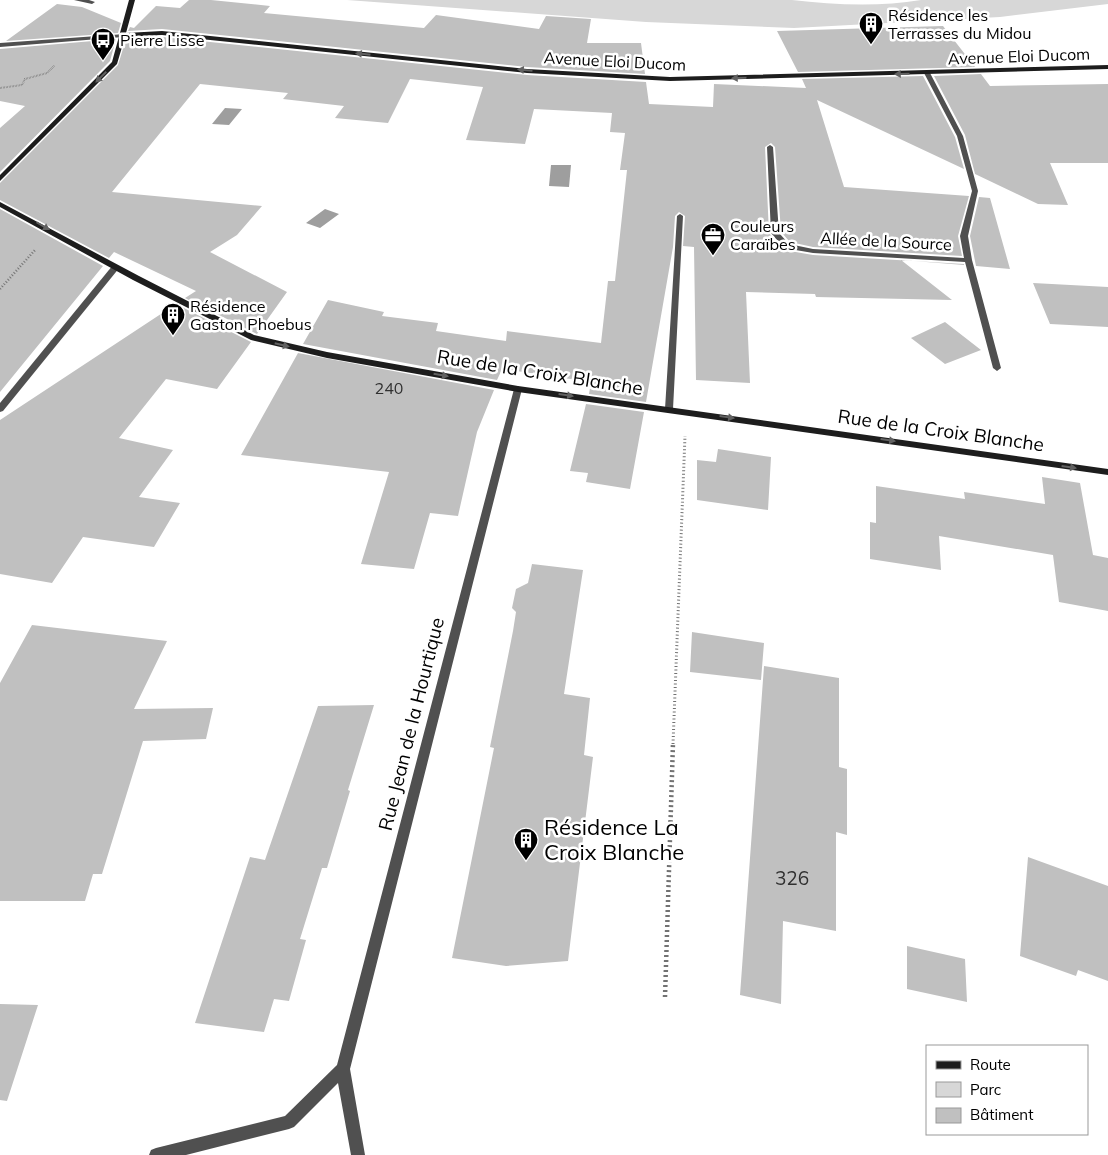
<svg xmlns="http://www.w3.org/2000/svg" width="1108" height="1155" font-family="Mulish,sans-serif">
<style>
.green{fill:#d7d7d7}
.water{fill:#9e9e9e}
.building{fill:#c0c0c0}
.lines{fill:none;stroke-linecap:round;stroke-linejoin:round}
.path-far3{stroke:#727272;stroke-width:2;stroke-dasharray:0.5 1;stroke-linecap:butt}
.path-far2{stroke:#727272;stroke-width:2.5;stroke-dasharray:1 2;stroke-linecap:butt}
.path-far1{stroke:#727272;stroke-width:3;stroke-dasharray:1 2.5;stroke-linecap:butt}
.path{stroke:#727272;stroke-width:4.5;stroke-dasharray:2 3;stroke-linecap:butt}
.lane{fill:#505050;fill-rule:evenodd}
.street{fill:#505050;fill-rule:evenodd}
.secondary{fill:#1d1d1d;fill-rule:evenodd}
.oneway{fill:#616161}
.labels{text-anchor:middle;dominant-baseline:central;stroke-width:5;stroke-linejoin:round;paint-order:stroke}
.far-poi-label{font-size:16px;fill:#000;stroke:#fff;text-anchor:start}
.far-street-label{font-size:16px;fill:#000;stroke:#fff}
.number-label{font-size:16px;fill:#303030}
.street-label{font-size:19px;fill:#000;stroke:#fff}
.near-number-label{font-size:19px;fill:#303030}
.near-poi-label{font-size:22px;fill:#000;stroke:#fff;text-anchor:start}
</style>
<rect width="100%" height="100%" fill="#fff"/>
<!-- green -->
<path class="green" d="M 347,0 L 792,0 C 834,5 880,7 921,0 L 1108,0 L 1108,4 L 1000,17 L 794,28 L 646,22 Z"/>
<!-- water -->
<path class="water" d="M 225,108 L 242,109 L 229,125 L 212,124 Z
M 551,165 L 571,165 L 569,187 L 549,186 Z
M 325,209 L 339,214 L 320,228 L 306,223 Z"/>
<!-- building -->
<path class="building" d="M 189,0 L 211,0 L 270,6 L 264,13 L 424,28 L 436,15 L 539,29 L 546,16 L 591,19 L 587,43 L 641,43 L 645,74 L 527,67 L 162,29 L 128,31 L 130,27 L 134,28 L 156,6 L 180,8 Z
M 57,4 L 82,7 L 121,23 L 118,33 L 6,41 Z
M 943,26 L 975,67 L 798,72 L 777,31 Z
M 162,37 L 527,75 L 646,82 L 649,104 L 713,107 L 714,84 L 806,88 L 802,79 L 923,76 L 955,137 L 964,169 L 817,100 L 844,187 L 969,196 L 958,236 L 962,256 L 813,247 L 790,242 L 781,232 L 775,147 L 771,143 L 765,147 L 769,233 L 784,250 L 813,255 L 964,264 L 964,265 L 901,260 L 952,300 L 816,297 L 815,294 L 746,292 L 750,383 L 696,380 L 694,247 L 683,246 L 685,216 L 679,212 L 675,216 L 673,247 L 646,402 L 589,394 L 591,382 L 503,369 L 504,365 L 497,380 L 303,344 L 328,300 L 384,312 L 382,316 L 438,323 L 436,331 L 506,341 L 507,331 L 601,343 L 608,281 L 615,281 L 627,170 L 620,170 L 625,133 L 610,132 L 612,113 L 534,109 L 525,144 L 466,140 L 483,87 L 410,79 L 388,123 L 335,118 L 344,106 L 283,99 L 288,93 L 200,84 L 112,192 L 262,206 L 237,235 L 210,252 L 287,292 L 257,334 L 185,298 L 196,291 L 114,252 L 109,258 L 0,200 L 0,183 L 118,65 L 126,39 Z
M 116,39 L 110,61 L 0,172 L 0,128 L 25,106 L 0,101 L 0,49 Z
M 981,74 L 990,86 L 1108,84 L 1108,163 L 1050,163 L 1068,205 L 1038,204 L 975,174 L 965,135 L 934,76 Z
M 979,197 L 990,198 L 1010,269 L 976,266 L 970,236 Z
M 0,209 L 103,266 L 0,392 Z
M 1033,283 L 1108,287 L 1108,327 L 1050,324 Z
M 176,304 L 251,342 L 217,389 L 166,379 L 119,438 L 173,450 L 139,497 L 180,503 L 154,547 L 83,537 L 52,583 L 0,574 L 0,420 Z
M 945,322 L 981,350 L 945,364 L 911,338 Z
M 298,353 L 494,390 L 477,432 L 458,516 L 430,513 L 414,569 L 361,564 L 389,472 L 241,455 Z
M 586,404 L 644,412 L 630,489 L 586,482 L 588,473 L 570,471 Z
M 718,449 L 771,457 L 768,510 L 697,500 L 697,460 L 716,462 Z
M 1042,477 L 1080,483 L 1093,555 L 1108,558 L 1108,611 L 1059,602 L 1053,555 L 939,536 L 941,570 L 870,559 L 870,522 L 876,523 L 876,486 L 965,499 L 964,492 L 1045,504 Z
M 532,564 L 583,570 L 564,694 L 590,698 L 584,755 L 593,757 L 568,961 L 506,966 L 452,958 L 494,748 L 490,747 L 513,631 L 516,612 L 512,608 L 516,589 L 528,583 Z
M 32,625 L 167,641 L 134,709 L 213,708 L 206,739 L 143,741 L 102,874 L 93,874 L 85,901 L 0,901 L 0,683 Z
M 692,632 L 764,643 L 761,680 L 690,672 Z
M 764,666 L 839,678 L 839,767 L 847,769 L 847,835 L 836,832 L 836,931 L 783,921 L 781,1004 L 740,995 Z
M 374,705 L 348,790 L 350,791 L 327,868 L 322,868 L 300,939 L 306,940 L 289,1001 L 274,999 L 264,1032 L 195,1023 L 250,857 L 265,860 L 318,706 Z
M 1028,857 L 1108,886 L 1108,981 L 1078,970 L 1076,976 L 1020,956 Z
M 907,946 L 965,959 L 967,1002 L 907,989 Z
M 0,1004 L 38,1005 L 7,1101 L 0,1100 Z"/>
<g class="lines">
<!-- path-far3 -->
<path class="path-far3" d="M 0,88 L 22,85 L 25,79 L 47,73 L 55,65"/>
<!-- path-far2 -->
<path class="path-far2" d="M 0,289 L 35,250"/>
<!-- path-far1 -->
<path class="path-far1" d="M 673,744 L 685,436"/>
<!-- path -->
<path class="path" d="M 665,997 L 673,743"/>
<!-- lane -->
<path class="lane" d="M 113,265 L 116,265 L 120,267 L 3,411 L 0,412 L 0,403 Z"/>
<!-- street -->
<path class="street" d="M 74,0 L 89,0 L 95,2 L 92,4 Z
M 125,34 L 125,36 L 123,37 L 0,47 L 0,43 Z
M 925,72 L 930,73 L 963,136 L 978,191 L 968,236 L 972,260 L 1001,368 L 997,371 L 993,368 L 965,262 L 813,253 L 784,248 L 771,233 L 767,147 L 770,145 L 773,147 L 779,233 L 789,244 L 813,249 L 964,258 L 960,236 L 972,191 L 957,136 L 924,73 Z
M 680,214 L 683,216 L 673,409 L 669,412 L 665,409 L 677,216 Z
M 518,386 L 522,389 L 350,1069 L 365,1155 L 351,1155 L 338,1083 L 294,1127 L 289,1129 L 186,1155 L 149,1155 L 151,1150 L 156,1148 L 285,1116 L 337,1065 L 514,389 Z"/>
<!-- secondary -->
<path class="secondary" d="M 129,0 L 135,0 L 126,33 L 162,31 L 527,69 L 670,77 L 1108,65 L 1108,69 L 670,81 L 527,73 L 162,35 L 125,37 L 117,64 L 0,181 L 0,175 L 112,62 Z
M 0,202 L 139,276 L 254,335 L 327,352 L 518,386 L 1108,469 L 1108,475 L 518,392 L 327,358 L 251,340 L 133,280 L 0,207 Z"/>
</g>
<!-- one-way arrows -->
<defs><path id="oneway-solid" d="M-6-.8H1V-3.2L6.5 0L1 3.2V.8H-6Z" transform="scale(1.25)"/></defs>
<g class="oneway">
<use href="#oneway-solid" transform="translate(363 54) rotate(-174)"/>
<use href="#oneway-solid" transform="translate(525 70) rotate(-175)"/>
<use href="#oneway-solid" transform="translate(902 74) rotate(178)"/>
<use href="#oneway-solid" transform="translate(101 77) rotate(135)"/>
<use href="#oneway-solid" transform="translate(739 78) rotate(179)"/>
<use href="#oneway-solid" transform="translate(43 226) rotate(30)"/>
<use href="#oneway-solid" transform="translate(282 345) rotate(13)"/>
<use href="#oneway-solid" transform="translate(441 375) rotate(10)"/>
<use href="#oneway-solid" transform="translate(566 395) rotate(8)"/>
<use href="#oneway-solid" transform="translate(727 417) rotate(8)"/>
<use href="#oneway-solid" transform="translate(888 440) rotate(8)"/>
<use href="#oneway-solid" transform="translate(1069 467) rotate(8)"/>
</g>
<!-- icons -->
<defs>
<symbol id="building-pin" viewBox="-11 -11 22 30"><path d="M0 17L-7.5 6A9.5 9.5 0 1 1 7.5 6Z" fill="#000" stroke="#fff"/><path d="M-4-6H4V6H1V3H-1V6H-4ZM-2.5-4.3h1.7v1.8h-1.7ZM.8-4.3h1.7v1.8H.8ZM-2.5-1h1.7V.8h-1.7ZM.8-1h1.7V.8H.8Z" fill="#fff"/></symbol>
<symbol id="bus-pin" viewBox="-11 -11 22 30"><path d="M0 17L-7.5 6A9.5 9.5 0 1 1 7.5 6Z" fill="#000" stroke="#fff"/><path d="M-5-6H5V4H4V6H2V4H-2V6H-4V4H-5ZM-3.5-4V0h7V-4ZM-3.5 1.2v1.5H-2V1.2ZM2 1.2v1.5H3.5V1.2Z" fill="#fff"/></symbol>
<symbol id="office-pin" viewBox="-11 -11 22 30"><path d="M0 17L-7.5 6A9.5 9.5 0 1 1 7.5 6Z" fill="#000" stroke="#fff"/><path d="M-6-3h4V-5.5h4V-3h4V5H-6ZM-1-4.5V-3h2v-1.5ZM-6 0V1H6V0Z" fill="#fff"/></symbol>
</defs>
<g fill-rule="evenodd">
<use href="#building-pin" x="857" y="10" width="28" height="38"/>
<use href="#bus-pin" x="89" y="26" width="28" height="38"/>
<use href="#office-pin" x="699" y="221" width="28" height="38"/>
<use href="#building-pin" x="159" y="301" width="28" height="38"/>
<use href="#building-pin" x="512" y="826" width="28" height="38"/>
</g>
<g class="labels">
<!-- far-poi labels -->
<g class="far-poi-label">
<text x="888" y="15">Résidence les<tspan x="888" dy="18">Terrasses du Midou</tspan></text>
<text x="120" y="40">Pierre Lisse</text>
<text x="730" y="226">Couleurs<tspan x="730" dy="18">Caraïbes</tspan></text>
<text x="190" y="306">Résidence<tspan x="190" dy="18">Gaston Phoebus</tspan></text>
</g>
<!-- far-street labels -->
<g class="far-street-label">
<text transform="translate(1019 56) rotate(-2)">Avenue Eloi Ducom</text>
<text transform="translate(615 61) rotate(3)">Avenue Eloi Ducom</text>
<text transform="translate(886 241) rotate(3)">Allée de la Source</text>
</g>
<!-- number labels -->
<g class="number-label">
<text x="389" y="388">240</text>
</g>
<!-- street labels -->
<g class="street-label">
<text transform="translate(540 372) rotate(9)">Rue de la Croix Blanche</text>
<text transform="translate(941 430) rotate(8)">Rue de la Croix Blanche</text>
<text transform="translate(411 724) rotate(-76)">Rue Jean de la Hourtique</text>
</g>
<!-- near-number labels -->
<g class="near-number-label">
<text x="792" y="878">326</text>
</g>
<!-- near-poi labels -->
<g class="near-poi-label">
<text x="544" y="827">Résidence La<tspan x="544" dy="25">Croix Blanche</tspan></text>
</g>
</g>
<!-- legend -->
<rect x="926" y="1045" width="162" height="90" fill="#ffffff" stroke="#999999"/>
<rect x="936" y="1061" width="25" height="8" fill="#1d1d1d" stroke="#999999"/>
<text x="970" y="1070" font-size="15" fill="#000000">Route</text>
<rect x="936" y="1082" width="25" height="15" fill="#d7d7d7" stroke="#999999"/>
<text x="970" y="1095" font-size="15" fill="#000000">Parc</text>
<rect x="936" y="1108" width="25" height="15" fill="#c0c0c0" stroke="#999999"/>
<text x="970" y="1120" font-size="15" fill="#000000">Bâtiment</text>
</svg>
